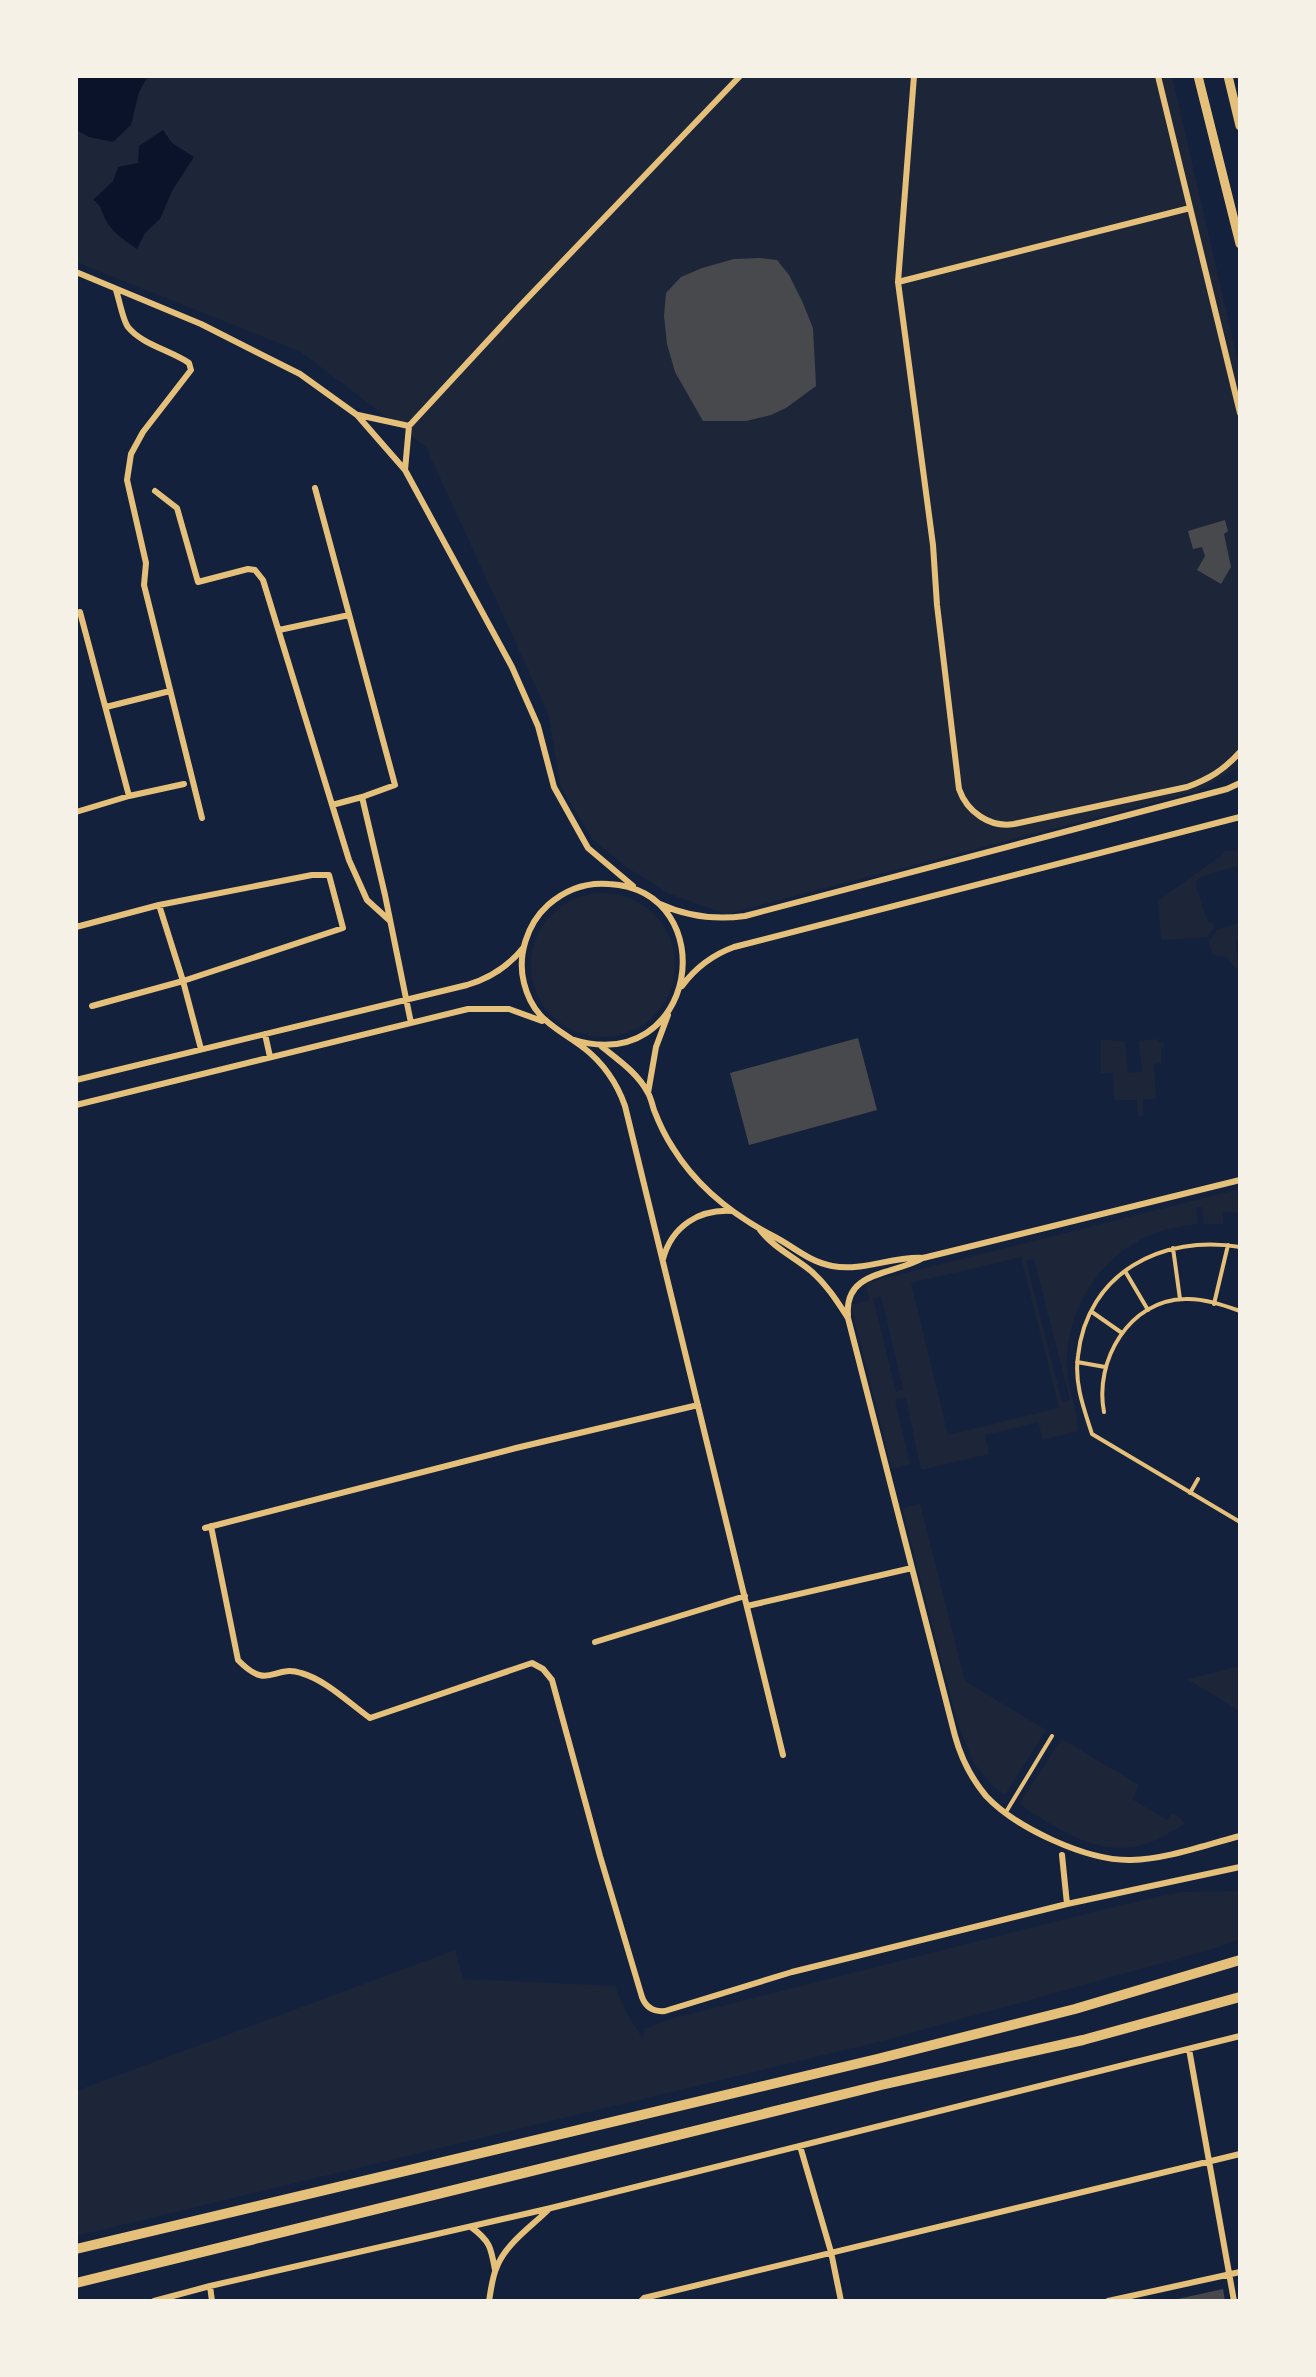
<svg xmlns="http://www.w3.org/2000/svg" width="1316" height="2377" font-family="Quicksand,sans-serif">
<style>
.green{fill:#1d2539;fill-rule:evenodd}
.water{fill:#0b132b}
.building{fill:#48494c}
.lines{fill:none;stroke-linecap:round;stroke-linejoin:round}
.pedestrian{stroke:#e5c07b;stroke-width:4}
.minor{stroke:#e5c07b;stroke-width:6}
.primary{stroke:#e5c07b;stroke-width:9}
.motorway{stroke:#e5c07b;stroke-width:10}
</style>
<rect width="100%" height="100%" fill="#14213d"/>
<!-- green -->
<path class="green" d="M 76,76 L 1172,76 L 1240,371 L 1240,766 L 1198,791 L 726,914 L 670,894 L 629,869 L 593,840 L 561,787 L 548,713 L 426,447 L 301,352 L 76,262 Z
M 1240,850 L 1240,865 L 1203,876 L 1196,881 L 1196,886 L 1207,920 L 1214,925 L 1214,928 L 1207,937 L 1161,940 L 1158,901 L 1225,853 L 1224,851 Z
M531 965a72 72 0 1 1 144 0a72 72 0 1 1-144 0Z
M 1240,922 L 1240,931 L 1236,942 L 1238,968 L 1235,968 L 1227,957 L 1212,955 L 1209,941 L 1217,930 Z
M 1101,1039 L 1125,1042 L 1128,1073 L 1142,1072 L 1139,1041 L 1157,1039 L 1157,1042 L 1164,1042 L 1164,1047 L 1161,1048 L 1161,1063 L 1154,1064 L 1156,1099 L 1143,1099 L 1143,1116 L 1138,1116 L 1137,1100 L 1114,1100 L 1113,1073 L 1101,1073 Z
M 1240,1189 L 1240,1213 L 1223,1212 L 1223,1224 L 1204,1224 L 1202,1207 L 1196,1207 L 1198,1224 C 1183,1226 1169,1228 1155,1233 C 1099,1255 1065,1310 1067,1370 C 1068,1390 1078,1411 1078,1431 L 1043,1440 L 1038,1422 L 985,1435 L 989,1454 L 921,1470 L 906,1398 L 895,1399 L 910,1464 L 892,1469 L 851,1305 L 869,1300 L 865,1283 ZM 1021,1257 L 1059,1408 L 948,1435 L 911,1283 ZM 1034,1259 L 1070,1400 L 1062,1402 L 1026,1261 ZM 881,1296 L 903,1389 L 896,1392 L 873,1298 Z
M 920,1504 L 965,1681 L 1046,1730 L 1005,1795 L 994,1787 L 975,1765 L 958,1725 L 902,1508 Z
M 1240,1666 L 1240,1711 L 1187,1679 L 1189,1679 Z
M 1062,1739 L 1139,1785 L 1132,1799 L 1167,1820 L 1172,1813 L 1180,1818 L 1185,1824 C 1172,1831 1159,1840 1145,1844 C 1099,1858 1059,1830 1022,1806 L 1021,1801 Z
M 1240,1891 L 1240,1939 L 1216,1948 L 882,2041 L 76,2236 L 76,2091 L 455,1950 L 463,1979 L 615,1986 L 625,2010 L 643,2039 L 644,2029 L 671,2019 L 1113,1907 L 1180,1892 Z"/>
<!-- water -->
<path class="water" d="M 76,76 L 148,76 L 139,92 L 131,125 L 113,142 L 89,137 L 76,130 Z
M 163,130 L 172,143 L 194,157 L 172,191 L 160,219 L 145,233 L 137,249 C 127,242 113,233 107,222 C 101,213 103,206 93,200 L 113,181 L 118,167 L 138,163 L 139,146 Z"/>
<!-- building -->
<path class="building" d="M 760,258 L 777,260 L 789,275 L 802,301 L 813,328 L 816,386 L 786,408 L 771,415 L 746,421 L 703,421 L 675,372 L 667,344 L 664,316 L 666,293 L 681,277 L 702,268 L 734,259 Z
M 1225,520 L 1228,531 L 1224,534 L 1231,567 L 1221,584 L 1197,570 L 1205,556 L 1202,547 L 1193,549 L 1188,531 Z
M 858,1038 L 877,1110 L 749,1145 L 730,1073 Z
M 1223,2289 L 1225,2301 L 1173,2301 L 1173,2300 Z"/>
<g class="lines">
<!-- pedestrian -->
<path class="pedestrian" d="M 1240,1247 C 1163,1234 1087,1272 1078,1356 C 1074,1383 1084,1409 1092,1434 L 1240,1522
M 1173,1248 L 1180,1299
M 1125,1271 L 1148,1310
M 1214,1304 L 1228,1245
M 1092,1312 L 1122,1333
M 1077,1362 L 1105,1367
M 1104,1412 C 1094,1361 1129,1300 1185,1299 C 1203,1298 1223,1305 1240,1311
M 1190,1493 L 1198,1479
M 1006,1812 L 1052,1736"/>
<!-- minor -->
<path class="minor" d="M 914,76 L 898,282 L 933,545 L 937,605 L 959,789 C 967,812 990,828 1014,824 L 1187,787 C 1209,779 1224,770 1240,752
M 1158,76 L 1240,413
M 76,272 L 201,324 L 300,374 L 357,415 L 405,470 L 512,667 L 538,726 L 554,787 L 588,848 L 633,886
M 898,282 L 1190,208
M 116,290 C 119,299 123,321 128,327 C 141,344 172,351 189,363 L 191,370 L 143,432 L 131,454 L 127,480 L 146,563 L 144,585 L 202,818
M 358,415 L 409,426
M 405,470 L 409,426 L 519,307 L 740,76
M 315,488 L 395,785 L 362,797 L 385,895 L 411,1023
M 155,491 L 177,508 L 198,582 L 248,569 L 255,570 L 263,580 L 349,860 L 367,900 L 389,920
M 279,630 L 349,615
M 106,707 L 170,691
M 129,796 L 184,784
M 332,805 L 362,797
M 76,812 L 129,796 L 80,612
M 660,904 C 688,917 715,920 745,916 L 1227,789 L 1240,783
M 159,905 L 183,981 L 201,1049
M 76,927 L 159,905 L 312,875 L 329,875 L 343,928 L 183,981 L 92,1006
M 682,986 C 696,967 712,955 734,947 L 1240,817
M 265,1034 L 270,1057
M 571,1039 C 698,1079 725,891 609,884 C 586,882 565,890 548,905 C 527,924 517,956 524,983 C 533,1020 556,1027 584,1048 C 603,1063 617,1083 625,1106 L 783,1755
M 601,1046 C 617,1059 638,1073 648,1093 C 651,1098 652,1104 654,1110 C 659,1123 665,1136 673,1148 C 697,1187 733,1215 773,1236 C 793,1246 809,1262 832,1266 C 863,1272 892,1256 923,1258 L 1240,1180
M 76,1080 L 467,985 C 490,978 508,967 523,948
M 648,1093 L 656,1047 L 668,1015
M 76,1105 L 468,1009 L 509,1009 L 542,1021
M 760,1230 C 774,1248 794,1257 811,1271 C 827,1285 837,1301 848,1318 L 955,1736 C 961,1758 971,1778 986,1796 C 1016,1828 1087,1861 1131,1860 C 1167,1859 1205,1845 1240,1836
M 663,1259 C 672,1226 699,1209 732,1211
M 848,1315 C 844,1270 894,1275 923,1258
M 211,1526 L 238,1660 C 269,1692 273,1664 301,1673 C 326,1680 349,1703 370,1718 L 532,1663 L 543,1669 L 552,1680 L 600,1856 L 642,1997 C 646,2008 654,2012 665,2011 L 792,1972 L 1067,1904 L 1240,1867
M 205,1528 L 516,1448 L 698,1405
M 747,1606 L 912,1568
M 595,1642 L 745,1596
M 1062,1855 L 1067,1904
M 1189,2049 L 1234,2301
M 800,2146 L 831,2252 L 841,2301
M 471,2227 C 490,2241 491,2247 495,2270
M 210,2286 L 212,2301
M 154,2301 L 210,2286 L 551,2208 L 1240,2036
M 489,2301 C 491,2290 492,2279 496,2269 C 504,2245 531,2227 548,2210
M 641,2301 L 644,2298 L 1240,2154
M 1108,2301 L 1240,2272"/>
<!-- primary -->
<path class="primary" d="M 1198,76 L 1240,244
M 1228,76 L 1240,126"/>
<!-- motorway -->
<path class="motorway" d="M 76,2249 L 877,2059 L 1075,2009 L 1240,1960
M 76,2283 L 881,2085 L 1083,2040 L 1240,1997"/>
</g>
<!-- border -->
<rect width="1316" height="2377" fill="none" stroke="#f6f1e7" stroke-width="156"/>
</svg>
